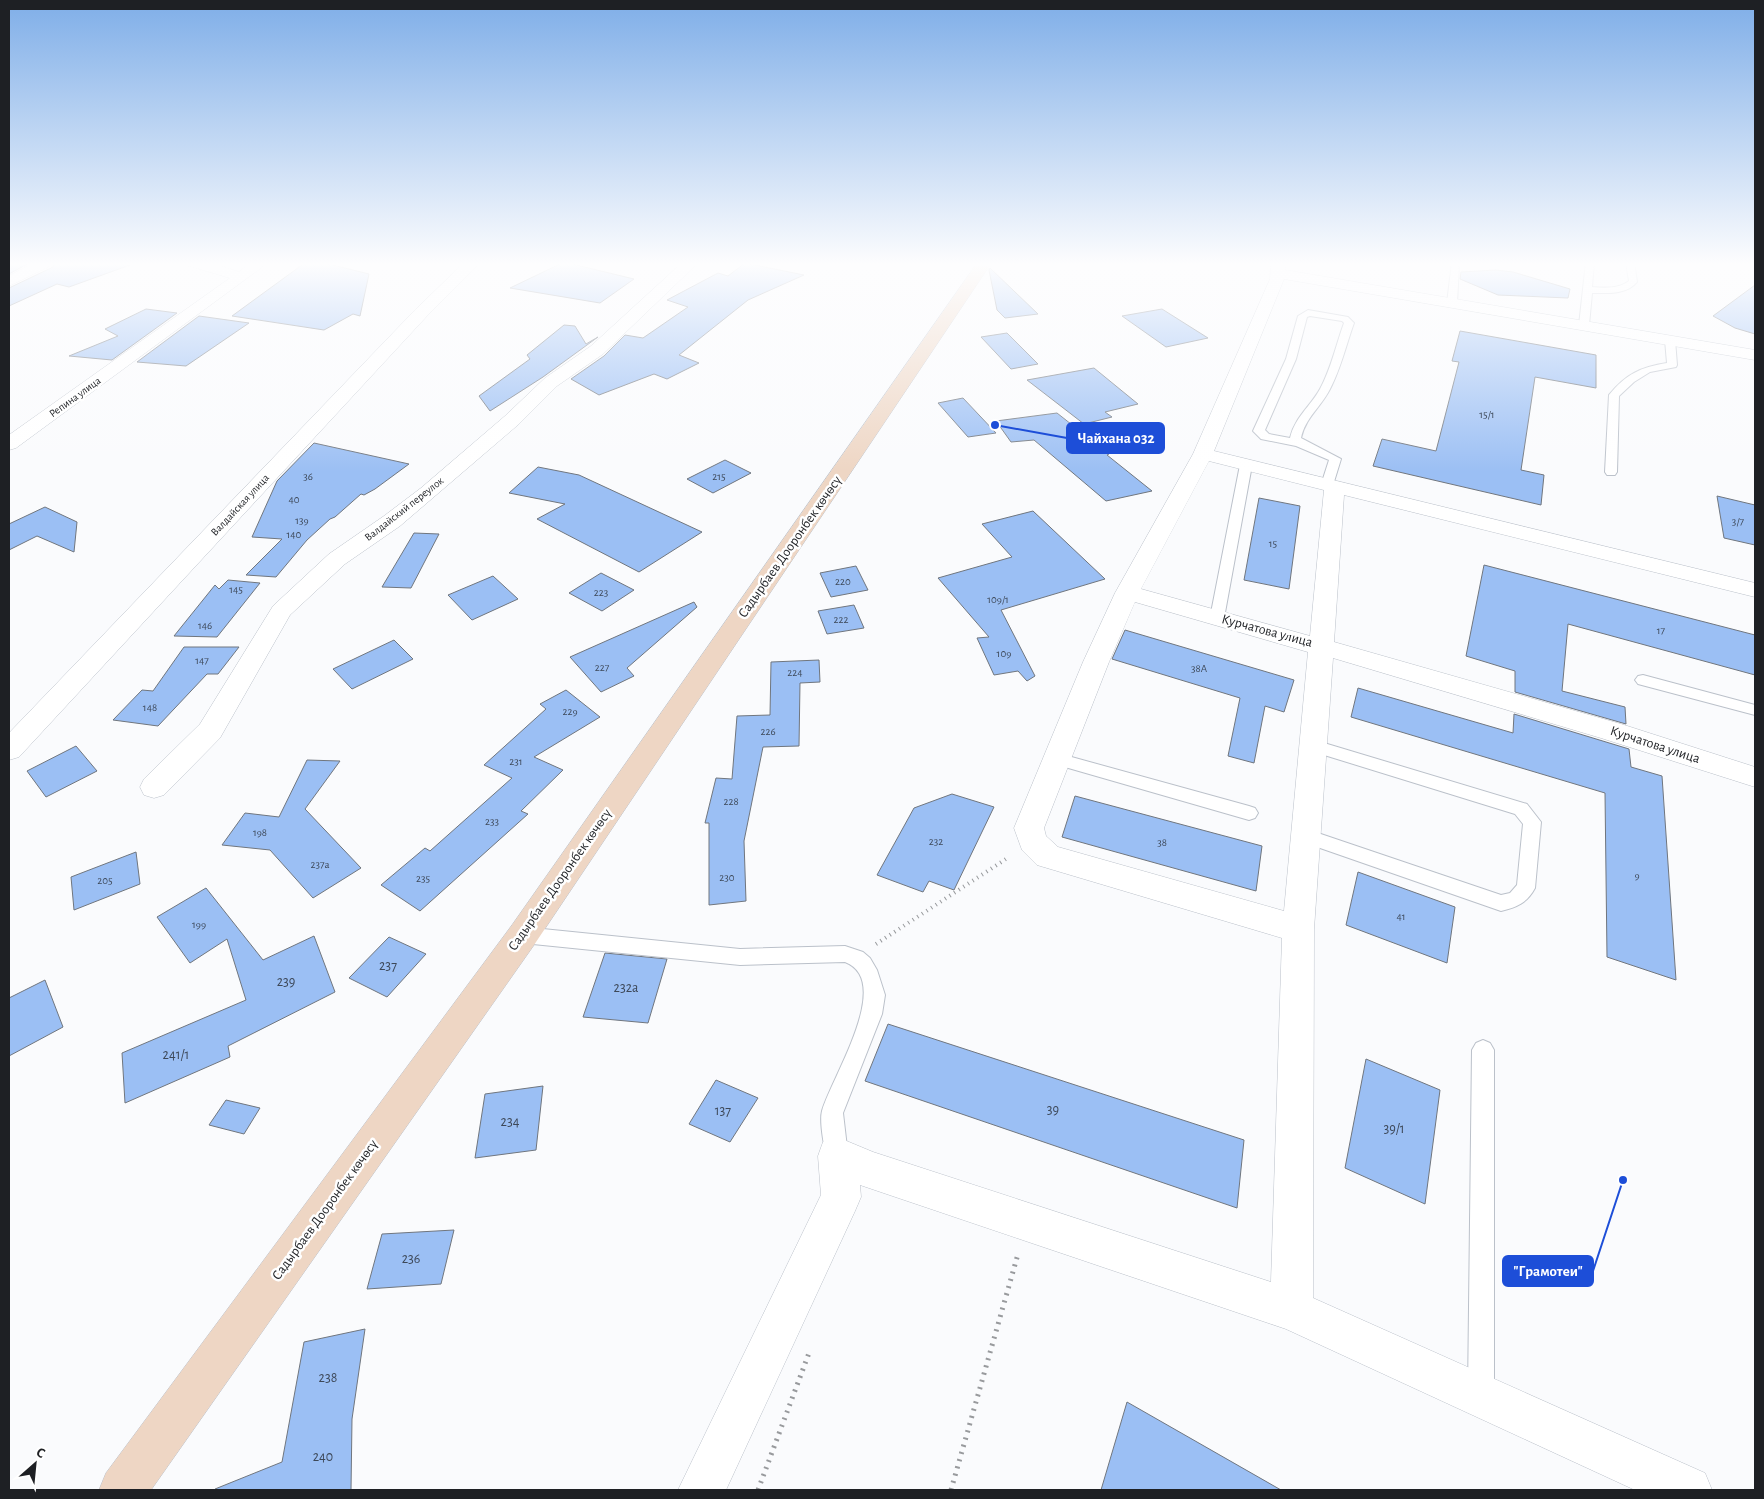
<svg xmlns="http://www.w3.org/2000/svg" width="1764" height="1499" font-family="'Alegreya Sans',sans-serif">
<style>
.building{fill:#9bbff4;stroke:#70767e}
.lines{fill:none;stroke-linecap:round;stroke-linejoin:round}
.lane-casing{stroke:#bbc1ca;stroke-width:2}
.street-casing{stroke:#bbc1ca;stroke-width:1}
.secondary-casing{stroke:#bbc1ca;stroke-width:1}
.path-far1{stroke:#989a9d;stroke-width:4;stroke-dasharray:1 4.5;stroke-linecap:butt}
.path{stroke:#989a9d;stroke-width:5;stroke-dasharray:2 5.5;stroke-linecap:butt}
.lane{fill:#fff;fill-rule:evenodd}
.street{fill:#fff;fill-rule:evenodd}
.secondary{fill:#eed6c4;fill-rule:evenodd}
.labels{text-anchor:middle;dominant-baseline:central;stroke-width:5;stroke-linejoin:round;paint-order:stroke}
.far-street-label{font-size:11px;fill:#1e2024;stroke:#fff}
.number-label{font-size:11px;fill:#3d4858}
.street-label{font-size:14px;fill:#1e2024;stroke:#fff}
.near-number-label{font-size:14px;fill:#3d4858}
.leader{fill:none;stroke:#1d4ed8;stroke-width:2}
.callout-dot{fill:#1d4ed8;stroke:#fff;stroke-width:2}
.callout{fill:#1d4ed8;stroke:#1d4ed8;stroke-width:2}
.callout-label{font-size:15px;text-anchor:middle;font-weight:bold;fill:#fff}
</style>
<rect width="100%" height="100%" fill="#fafbfd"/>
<!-- building -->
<path class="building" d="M 9,262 L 31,262 L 9,274 Z
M 56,262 L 129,262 L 130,265 L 69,287 L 57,284 L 9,306 L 9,288 L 53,267 Z
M 306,262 L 321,262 L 369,274 L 360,316 L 353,314 L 324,330 L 232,316 Z
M 564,262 L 634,279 L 600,303 L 510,288 Z
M 745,263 L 804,275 L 748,300 L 679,355 L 699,363 L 667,379 L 654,374 L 599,395 L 571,379 L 604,356 L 625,335 L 643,338 L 688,307 L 667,300 L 718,273 L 728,276 Z
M 990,268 L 1038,314 L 1005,318 L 997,310 L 989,270 Z
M 1496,270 L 1513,272 L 1570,289 L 1568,298 L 1498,295 L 1460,279 L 1461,272 Z
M 1755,285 L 1755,334 L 1735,328 L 1713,316 Z
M 146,309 L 177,313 L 112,360 L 69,356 L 118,336 L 105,329 Z
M 1162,309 L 1208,338 L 1166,347 L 1122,316 Z
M 199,316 L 249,323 L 186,366 L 137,362 Z
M 564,325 L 575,326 L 586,344 L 598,337 L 543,377 L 490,411 L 479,396 L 530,359 L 527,355 Z
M 1460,331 L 1596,355 L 1596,388 L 1535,377 L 1521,470 L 1544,475 L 1541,505 L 1373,466 L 1382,439 L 1436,451 L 1459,362 L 1452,361 Z
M 1007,333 L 1038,364 L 1011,369 L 981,337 Z
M 1094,368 L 1138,404 L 1105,412 L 1112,417 L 1084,424 L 1027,380 Z
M 963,398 L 996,433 L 968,437 L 938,403 Z
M 1057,413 L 1109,454 L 1107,455 L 1152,491 L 1106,501 L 1034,440 L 1011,442 L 996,421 Z
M 314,443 L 409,464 L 375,489 L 364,495 L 361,494 L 335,517 L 330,519 L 307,540 L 276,577 L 246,575 L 282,539 L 252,537 L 277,481 Z
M 725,460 L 751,473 L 713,493 L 687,479 Z
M 538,467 L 579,475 L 702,532 L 639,572 L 537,519 L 565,504 L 509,493 Z
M 1717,496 L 1755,505 L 1755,545 L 1724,538 Z
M 1259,498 L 1300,506 L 1289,589 L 1244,580 Z
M 45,507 L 77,522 L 74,552 L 37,536 L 9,550 L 9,524 Z
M 1033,511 L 1105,579 L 1001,610 L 1035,676 L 1027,681 L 1018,671 L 994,675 L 977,638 L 989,637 L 938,578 L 1012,557 L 982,524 Z
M 414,533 L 439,534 L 411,588 L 382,587 Z
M 1484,565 L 1755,635 L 1755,675 L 1568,624 L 1562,691 L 1625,707 L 1626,724 L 1515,692 L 1515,671 L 1466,656 Z
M 856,566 L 868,590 L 831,597 L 820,573 Z
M 601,573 L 634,590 L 602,611 L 569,593 Z
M 493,576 L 518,599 L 472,620 L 448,595 Z
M 228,580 L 260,583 L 217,637 L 174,636 L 215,585 L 219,589 Z
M 694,602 L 697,607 L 627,668 L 634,676 L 601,692 L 570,657 Z
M 854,605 L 864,628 L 827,634 L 818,611 Z
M 1125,630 L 1294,680 L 1284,712 L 1265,706 L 1254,763 L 1228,756 L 1240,698 L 1112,659 Z
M 394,640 L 413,659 L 352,689 L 333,669 Z
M 184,647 L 239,647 L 218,674 L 207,674 L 158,726 L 113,720 L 142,690 L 153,691 Z
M 819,660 L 820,682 L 800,683 L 799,746 L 763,747 L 744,841 L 746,901 L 709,905 L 709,823 L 705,823 L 716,778 L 732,779 L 737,716 L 770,715 L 771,662 Z
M 1358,688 L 1513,733 L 1514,714 L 1629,749 L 1631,767 L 1662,776 L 1676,980 L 1607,957 L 1605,793 L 1351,717 Z
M 566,690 L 600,717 L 534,757 L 563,770 L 521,811 L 528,814 L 420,911 L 381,885 L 425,848 L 430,851 L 512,778 L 484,765 L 546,709 L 540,704 Z
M 76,746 L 97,771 L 46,797 L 27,771 Z
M 307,760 L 340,761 L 305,809 L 361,868 L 313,898 L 270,850 L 222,845 L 245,813 L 279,817 Z
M 952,794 L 994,807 L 954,890 L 929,881 L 923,892 L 877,875 L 914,808 Z
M 1075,796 L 1262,846 L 1256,891 L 1062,837 Z
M 136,852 L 140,884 L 74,910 L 71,877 Z
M 1358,872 L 1455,907 L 1447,963 L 1346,925 Z
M 206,888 L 263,960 L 314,936 L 335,992 L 228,1046 L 230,1057 L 125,1103 L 122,1053 L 246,1000 L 227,939 L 190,963 L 157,917 Z
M 389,937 L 426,954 L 387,997 L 349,978 Z
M 605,953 L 667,959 L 648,1023 L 583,1017 Z
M 45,980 L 63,1027 L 9,1056 L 9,998 Z
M 888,1024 L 1244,1140 L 1237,1208 L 865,1081 Z
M 1366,1059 L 1440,1090 L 1425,1204 L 1345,1168 Z
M 716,1080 L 758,1098 L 730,1142 L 689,1124 Z
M 543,1086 L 536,1150 L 475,1158 L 485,1094 Z
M 226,1100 L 260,1108 L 244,1134 L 209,1125 Z
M 454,1230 L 441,1284 L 367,1289 L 382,1234 Z
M 365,1329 L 352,1419 L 351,1490 L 215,1490 L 215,1489 L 282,1462 L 304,1342 Z
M 1127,1402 L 1281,1490 L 1101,1490 Z"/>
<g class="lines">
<defs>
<path id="lane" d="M 1452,262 L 1465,262 L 1459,265 L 1457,303 L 1452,306 L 1447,303 Z
M 1586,262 L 1594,262 L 1592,287 C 1605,288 1618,289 1629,281 L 1626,262 L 1634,262 L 1637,282 C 1626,295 1607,293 1592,293 L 1589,325 L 1584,328 L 1579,325 Z
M 1308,310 L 1348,317 L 1354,323 C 1346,345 1341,368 1330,389 C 1321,407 1305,418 1301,438 L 1341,459 L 1333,485 L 1327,489 L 1321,485 L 1329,460 L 1296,446 L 1261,439 L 1253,431 L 1286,359 L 1298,316 ZM 1310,316 L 1342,321 L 1344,323 C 1336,345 1331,369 1320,389 C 1310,407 1295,417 1290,438 L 1269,434 L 1265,430 L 1296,359 L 1307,317 Z
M 1670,337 L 1675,340 L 1677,365 L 1676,367 L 1650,372 L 1634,382 L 1619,396 L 1617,472 L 1615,475 L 1607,475 L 1605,472 L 1609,395 C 1626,374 1641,367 1667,363 L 1665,340 Z
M 1246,461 L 1252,465 L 1224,618 L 1222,621 L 1212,621 L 1210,618 L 1240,465 Z
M 1643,675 L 1755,705 L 1755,715 L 1638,684 L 1635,680 L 1638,676 Z
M 1314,740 L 1527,804 L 1541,822 L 1535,888 C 1527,903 1517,907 1501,911 L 1300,841 L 1297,836 L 1300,831 L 1306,829 L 1501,895 L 1510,893 L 1517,885 L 1523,824 L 1515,814 L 1308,750 L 1306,746 L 1308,742 Z
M 1057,753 L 1249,806 L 1255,808 L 1258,813 L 1255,818 L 1249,820 L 1051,763 L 1049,759 L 1051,755 Z
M 523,927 L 740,949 L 845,946 L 863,952 L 870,958 L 877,970 L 885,995 L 882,1014 L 843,1113 L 848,1156 L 845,1164 L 837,1167 L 829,1164 C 825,1154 819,1122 822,1111 C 830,1080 895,981 845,962 L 740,965 L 523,943 L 516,941 L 513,935 L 516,929 Z
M 1483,1040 L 1490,1043 L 1494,1050 L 1494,1393 L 1490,1402 L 1481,1406 L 1472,1402 L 1468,1393 L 1472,1050 L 1476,1043 Z"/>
<path id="street" d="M 36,262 L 54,262 L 52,265 L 9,286 L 9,276 Z
M 184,262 L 208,262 L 239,272 L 252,262 L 269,262 L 16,448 L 9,450 L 9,435 L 230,278 L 186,265 Z
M 465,262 L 481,262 L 427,316 L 19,757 L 9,760 L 9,733 L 415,310 Z
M 683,262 L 699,262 L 603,354 L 557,386 L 519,424 L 400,526 L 345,564 L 290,615 L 220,738 L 164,795 L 154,798 L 144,795 L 140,787 L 144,779 L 200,724 L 273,606 L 329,554 L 384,516 L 421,488 L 505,416 L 545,378 L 591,346 Z
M 1271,262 L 1285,262 L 1285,270 L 1755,350 L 1755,360 L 1284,279 L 1214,451 L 1755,583 L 1755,597 L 1344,495 L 1334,642 L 1621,724 L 1755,767 L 1755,787 L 1601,738 L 1333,658 L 1314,929 L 1313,1298 L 1705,1473 L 1712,1490 L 1635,1490 L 1286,1329 L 860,1185 L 861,1197 L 855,1211 L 726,1490 L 678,1490 L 821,1195 L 818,1156 L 823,1142 L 837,1137 L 873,1152 L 1271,1282 L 1282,938 L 1037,865 L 1022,850 L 1014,828 L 1083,662 L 1115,593 L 1193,454 L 1270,279 ZM 1209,461 L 1324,490 L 1310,636 L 1141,589 ZM 1135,602 L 1308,652 L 1284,911 L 1058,847 L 1046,836 L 1044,828 L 1109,662 Z"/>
<path id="secondary" d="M 978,262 L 992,262 L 534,945 L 151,1490 L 99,1490 L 106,1473 L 512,925 Z"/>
</defs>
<!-- lane casing -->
<use href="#lane" class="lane-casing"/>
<!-- street casing -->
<use href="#street" class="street-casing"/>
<!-- secondary casing -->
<use href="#secondary" class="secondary-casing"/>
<!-- path-far1 -->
<path class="path-far1" d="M 876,944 L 1009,857"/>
<!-- path -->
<path class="path" d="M 758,1490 L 809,1353
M 951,1490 L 1018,1254"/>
<!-- lane -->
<use href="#lane" class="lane"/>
<!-- street -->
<use href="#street" class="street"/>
<!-- secondary -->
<use href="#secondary" class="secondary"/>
</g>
<!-- sky -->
<linearGradient id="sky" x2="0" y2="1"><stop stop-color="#7faee8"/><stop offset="0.56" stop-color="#fdfdfe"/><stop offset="1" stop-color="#fdfdfe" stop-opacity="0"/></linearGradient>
<rect width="1764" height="472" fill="url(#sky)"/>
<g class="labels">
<!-- far-street labels -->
<g class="far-street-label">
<text transform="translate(75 397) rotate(-36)">Репина улица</text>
<text transform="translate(240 505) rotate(-47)">Валдайская улица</text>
<text transform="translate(404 509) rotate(-38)">Валдайский переулок</text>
</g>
<!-- number labels -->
<g class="number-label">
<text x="1487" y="414">15/1</text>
<text x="308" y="476">36</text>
<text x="719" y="476">215</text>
<text x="294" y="499">40</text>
<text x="302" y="520">139</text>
<text x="1738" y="521">3/7</text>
<text x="294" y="534">140</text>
<text x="1273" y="543">15</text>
<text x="843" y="581">220</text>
<text x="236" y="589">145</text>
<text x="601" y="592">223</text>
<text x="998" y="599">109/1</text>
<text x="841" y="619">222</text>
<text x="205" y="625">146</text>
<text x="1661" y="630">17</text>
<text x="1004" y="653">109</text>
<text x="202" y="660">147</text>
<text x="602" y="667">227</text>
<text x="1199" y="668">38A</text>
<text x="795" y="672">224</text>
<text x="150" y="707">148</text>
<text x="570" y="711">229</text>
<text x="768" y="731">226</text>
<text x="516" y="761">231</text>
<text x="731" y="801">228</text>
<text x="492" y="821">233</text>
<text x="260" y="832">198</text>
<text x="936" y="841">232</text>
<text x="1162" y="842">38</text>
<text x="320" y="864">237а</text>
<text x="1637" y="875">9</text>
<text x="727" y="877">230</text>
<text x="423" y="878">235</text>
<text x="105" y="880">205</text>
<text x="1401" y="916">41</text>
<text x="199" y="924">199</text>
</g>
<!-- street labels -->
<g class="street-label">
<text transform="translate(790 547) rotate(-55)">Садырбаев Дооронбек көчөсү</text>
<text transform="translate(1267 631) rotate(15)">Курчатова улица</text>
<text transform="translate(1655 745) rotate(18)">Курчатова улица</text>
<text transform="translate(560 880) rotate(-55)">Садырбаев Дооронбек көчөсү</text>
<text transform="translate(325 1210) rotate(-54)">Садырбаев Дооронбек көчөсү</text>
</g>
<!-- near-number labels -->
<g class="near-number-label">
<text x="388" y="966">237</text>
<text x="286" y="982">239</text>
<text x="626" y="988">232а</text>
<text x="176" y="1055">241/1</text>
<text x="1053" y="1110">39</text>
<text x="723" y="1111">137</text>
<text x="510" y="1122">234</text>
<text x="1394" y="1129">39/1</text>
<text x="411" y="1259">236</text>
<text x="328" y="1378">238</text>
<text x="323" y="1457">240</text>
</g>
</g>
<!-- callouts -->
<path class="leader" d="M995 425L1067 438M1623 1180L1593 1271"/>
<g class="callout-dot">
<circle cx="995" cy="425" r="5"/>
<circle cx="1623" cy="1180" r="5"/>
</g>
<g class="callout">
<rect x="1067" y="423" width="97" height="30" rx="5"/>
<rect x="1503" y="1256" width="90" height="30" rx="5"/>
</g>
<g class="callout-label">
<text x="1116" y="443">Чайхана 032</text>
<text x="1548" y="1276">"Грамотеи"</text>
</g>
<!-- border -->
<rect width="1764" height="1499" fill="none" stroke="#1e2024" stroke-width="20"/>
<!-- north arrow -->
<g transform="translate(35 1464) rotate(27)" stroke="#ffffff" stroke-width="4" paint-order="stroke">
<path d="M0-4L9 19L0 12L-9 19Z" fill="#1e2024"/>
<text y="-8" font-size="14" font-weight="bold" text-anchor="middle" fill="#1e2024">С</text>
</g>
</svg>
